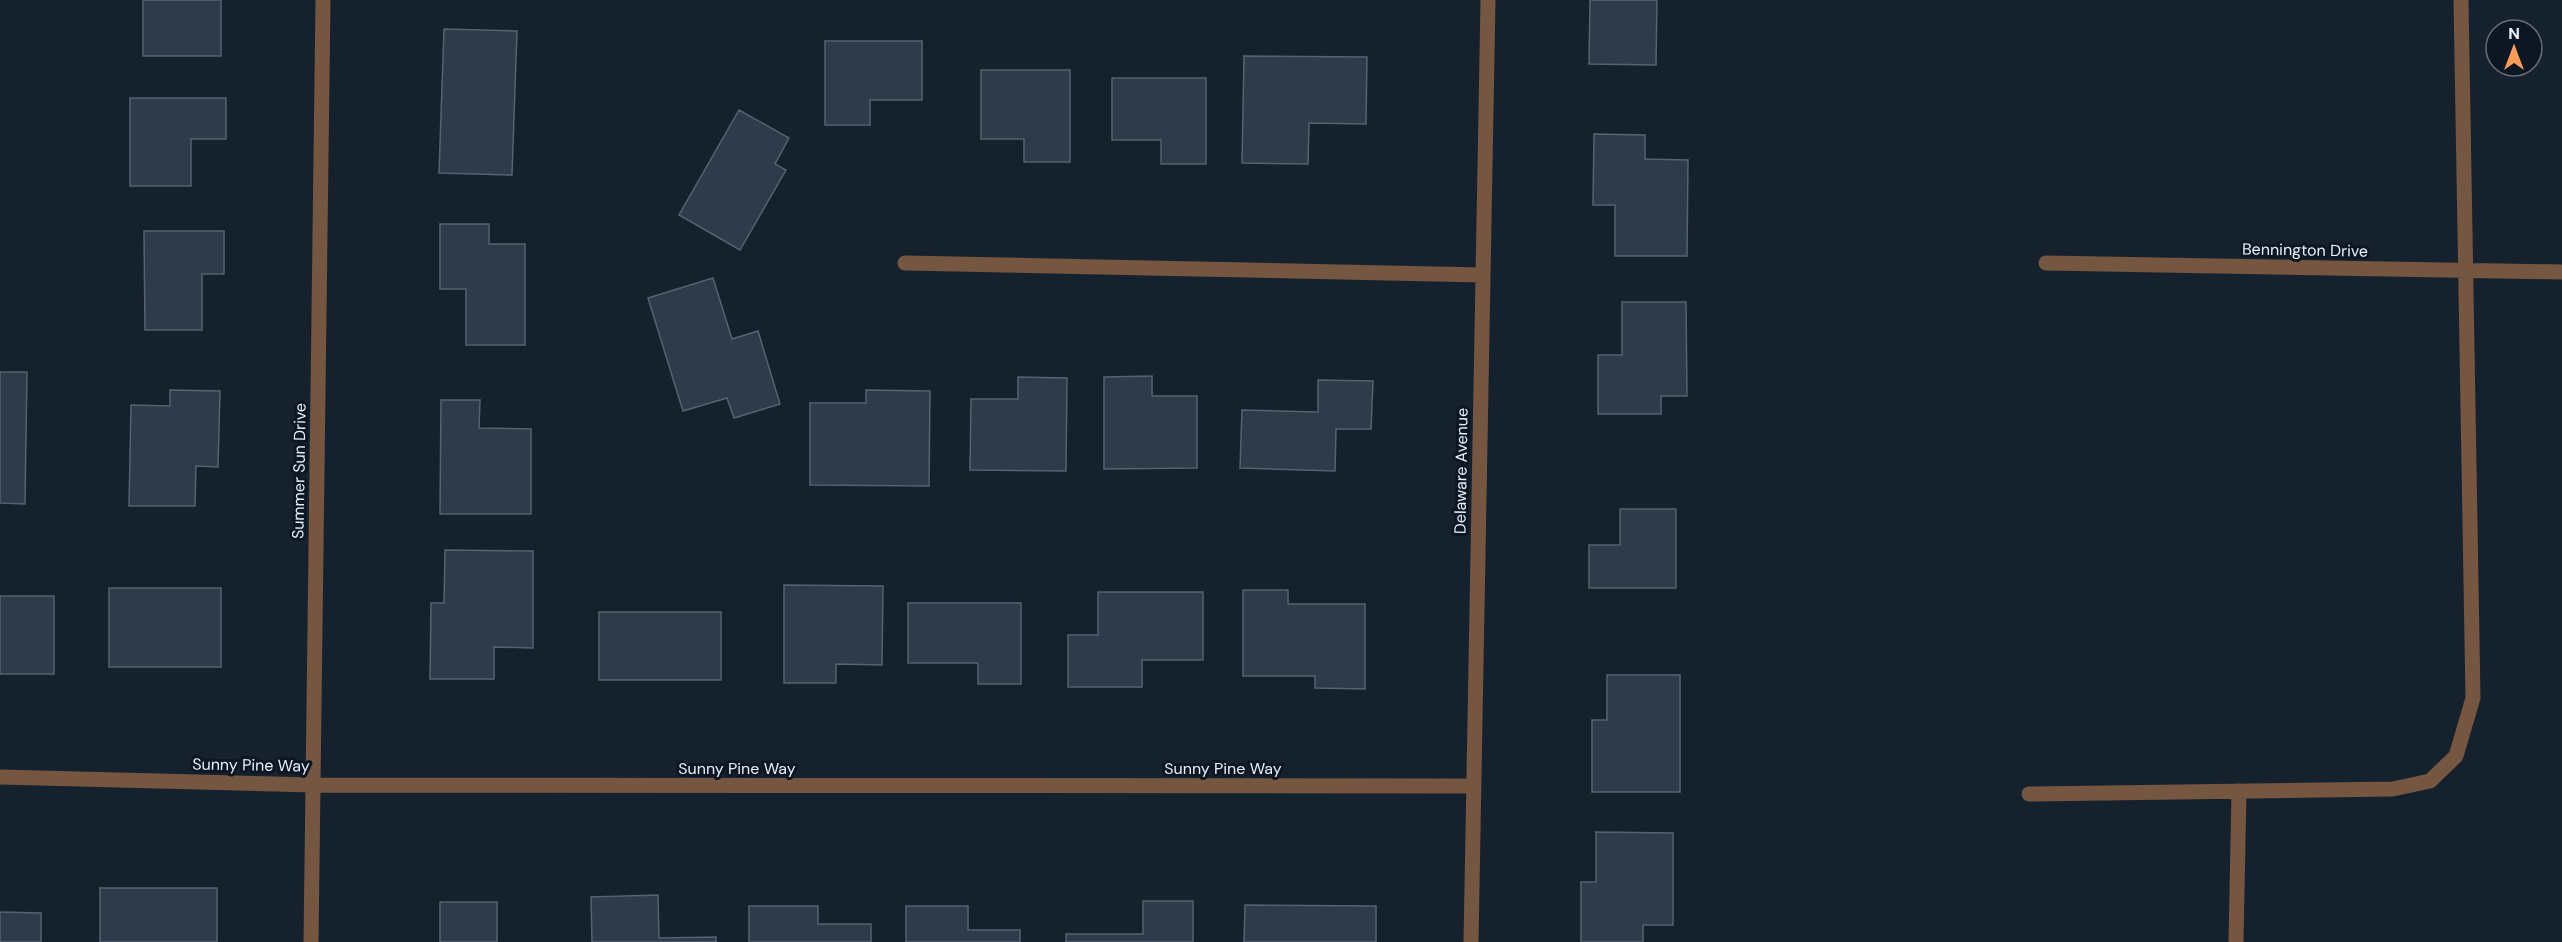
<svg xmlns="http://www.w3.org/2000/svg" width="2562" height="942" font-family="'DM Sans',sans-serif">
<style>
.building{fill:#2f3b49;stroke:#556272;stroke-width:1.5}
.lines{fill:none;stroke-linecap:round;stroke-linejoin:round}
.street{stroke:#755641;stroke-width:15}
.labels{text-anchor:middle;dominant-baseline:central;stroke-width:6;stroke-linejoin:round;paint-order:stroke}
.street-label{font-size:16px;fill:#e8f0f9;stroke:#0d1724}
</style>
<rect width="100%" height="100%" fill="#16212e"/>
<!-- building -->
<path class="building" d="M 143,0 L 221,0 L 221,56 L 143,56 Z
M 1590,0 L 1657,0 L 1656,65 L 1589,64 Z
M 444,29 L 517,31 L 512,175 L 439,173 Z
M 825,41 L 922,41 L 922,100 L 870,100 L 870,125 L 825,125 Z
M 1244,56 L 1367,57 L 1366,124 L 1309,123 L 1308,164 L 1242,163 Z
M 981,70 L 1070,70 L 1070,162 L 1024,162 L 1024,139 L 981,139 Z
M 1112,78 L 1206,78 L 1206,164 L 1161,164 L 1161,140 L 1112,140 Z
M 130,98 L 226,98 L 226,139 L 191,139 L 191,186 L 130,186 Z
M 739,110 L 789,138 L 775,164 L 786,170 L 740,250 L 679,215 Z
M 1594,134 L 1645,135 L 1645,159 L 1688,160 L 1687,256 L 1615,256 L 1615,205 L 1593,205 Z
M 440,224 L 489,224 L 489,244 L 525,244 L 525,345 L 466,345 L 466,289 L 440,289 Z
M 144,231 L 224,231 L 224,274 L 202,274 L 202,330 L 145,330 Z
M 713,278 L 732,339 L 758,331 L 780,404 L 734,418 L 727,398 L 683,411 L 648,298 Z
M 1622,302 L 1686,302 L 1687,396 L 1661,396 L 1661,414 L 1598,414 L 1598,355 L 1622,355 Z
M 0,372 L 27,372 L 25,504 L 0,503 Z
M 1152,376 L 1152,396 L 1197,396 L 1197,468 L 1104,469 L 1104,377 Z
M 1018,377 L 1067,378 L 1066,471 L 970,470 L 971,399 L 1018,399 Z
M 1318,380 L 1373,381 L 1371,429 L 1336,429 L 1335,471 L 1240,468 L 1242,410 L 1318,412 Z
M 170,390 L 220,391 L 218,467 L 196,466 L 195,506 L 129,506 L 131,405 L 170,406 Z
M 866,390 L 930,391 L 929,486 L 810,485 L 810,403 L 866,403 Z
M 441,400 L 480,400 L 479,428 L 531,429 L 531,514 L 440,514 Z
M 1620,509 L 1676,509 L 1676,588 L 1589,588 L 1589,545 L 1620,545 Z
M 445,550 L 533,551 L 533,648 L 494,647 L 494,679 L 430,679 L 431,603 L 444,603 Z
M 784,585 L 883,586 L 882,665 L 836,664 L 836,683 L 784,683 Z
M 109,588 L 221,588 L 221,667 L 109,667 Z
M 1243,590 L 1288,590 L 1288,604 L 1365,604 L 1365,689 L 1315,688 L 1315,676 L 1243,676 Z
M 1098,592 L 1203,592 L 1203,660 L 1142,660 L 1142,687 L 1068,687 L 1068,635 L 1098,635 Z
M 0,596 L 54,596 L 54,674 L 0,674 Z
M 908,603 L 1021,603 L 1021,684 L 978,684 L 978,663 L 908,663 Z
M 599,612 L 721,612 L 721,680 L 599,680 Z
M 1607,675 L 1680,675 L 1680,792 L 1592,792 L 1592,720 L 1607,720 Z
M 1596,832 L 1673,833 L 1673,925 L 1643,925 L 1643,942 L 1581,942 L 1581,882 L 1596,882 Z
M 100,888 L 217,888 L 217,942 L 100,942 Z
M 658,895 L 659,938 L 716,937 L 716,942 L 592,942 L 591,897 Z
M 1143,901 L 1193,901 L 1193,942 L 1066,942 L 1066,934 L 1143,934 Z
M 440,902 L 497,902 L 497,942 L 440,942 Z
M 1245,905 L 1376,906 L 1376,942 L 1244,942 Z
M 749,906 L 818,906 L 818,924 L 871,924 L 871,942 L 749,942 Z
M 906,906 L 968,906 L 968,930 L 1020,930 L 1020,942 L 906,942 Z
M 0,912 L 41,913 L 41,942 L 0,942 Z"/>
<g class="lines">
<!-- street -->
<path class="street" d="M 905,263 L 1483,275
M 2046,263 L 2562,272
M 0,777 L 313,785 L 1474,786
M 2029,794 L 2393,789 L 2430,781 L 2456,756 L 2473,698 L 2461,0
M 311,942 L 323,0
M 1471,942 L 1488,0
M 2236,942 L 2239,791"/>
</g>
<g class="labels">
<!-- street labels -->
<g class="street-label">
<text transform="translate(2305 250) rotate(1)">Bennington Drive</text>
<text transform="translate(299 471) rotate(-89)">Summer Sun Drive</text>
<text transform="translate(1461 471) rotate(-89)">Delaware Avenue</text>
<text transform="translate(251 765) rotate(1)">Sunny Pine Way</text>
<text x="737" y="768">Sunny Pine Way</text>
<text x="1223" y="768">Sunny Pine Way</text>
</g>
</g>
<!-- north arrow -->
<g transform="translate(2514 48)"><circle r="28" fill="#0d1724" stroke="#656e79" stroke-width="1.5"/>
<path d="M0-4.5L10 22L0 15L-10 22Z" fill="#fd9c56"/>
<text y="-9" font-size="16" font-weight="bold" text-anchor="middle" fill="#e8f0f9">N</text>
</g>
</svg>
